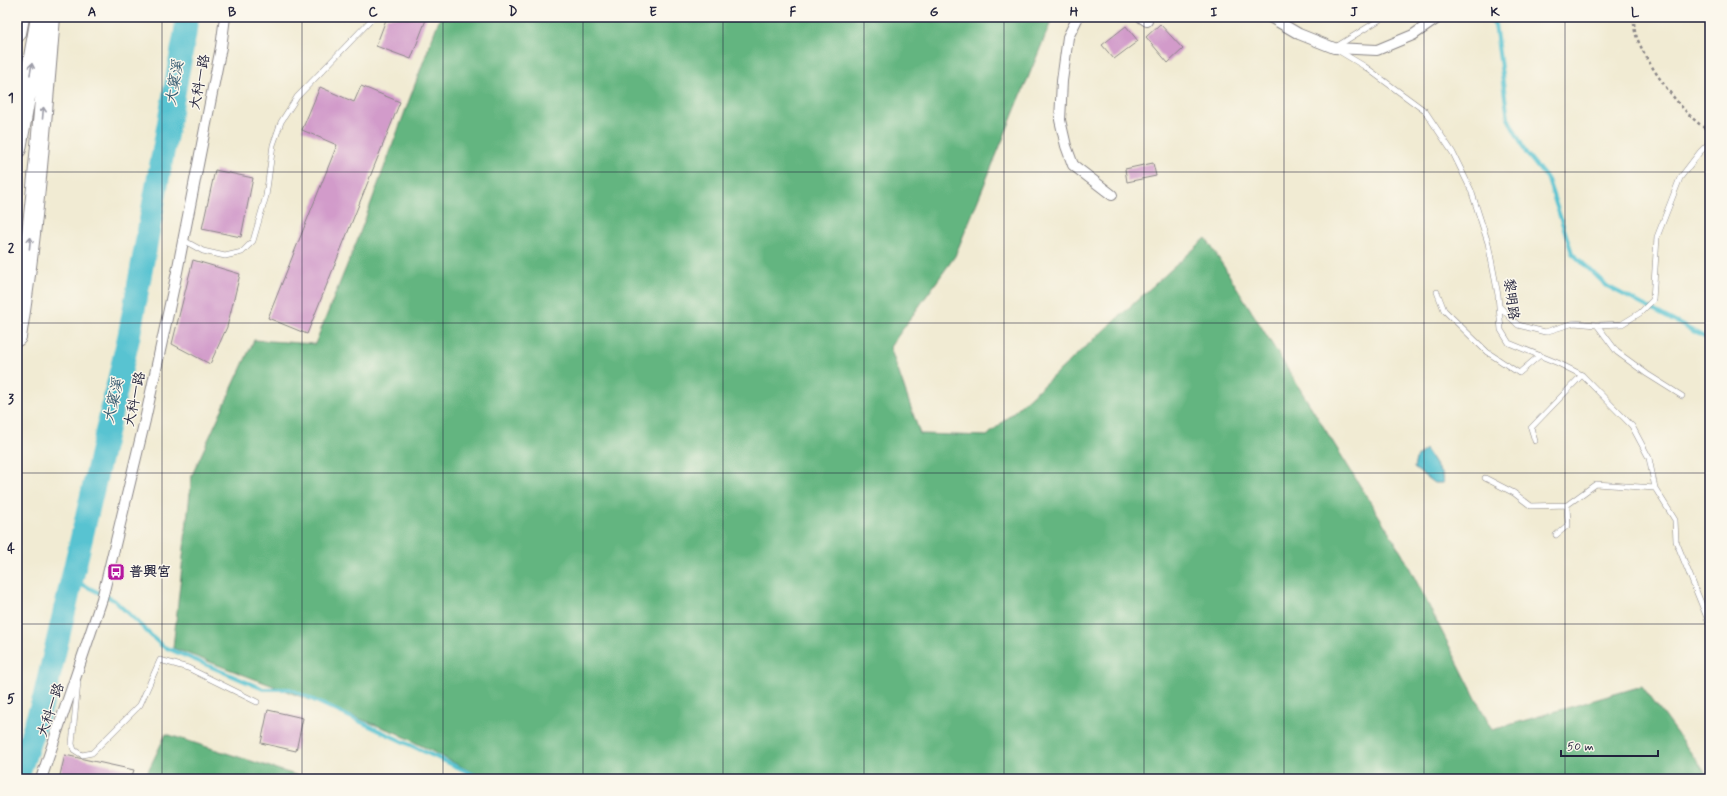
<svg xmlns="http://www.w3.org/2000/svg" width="1727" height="796" font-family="Mynerve,'LXGW WenKai TC',sans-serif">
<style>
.forest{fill:#63b580;stroke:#426c5e}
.water{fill:#58c3d1;stroke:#3d7286}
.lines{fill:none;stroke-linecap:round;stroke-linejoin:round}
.stream{stroke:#58c3d1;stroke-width:4}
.river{stroke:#58c3d1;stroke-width:23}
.building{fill:#d29bca}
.service-casing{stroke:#8a8687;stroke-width:6}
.minor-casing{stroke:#8a8687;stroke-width:12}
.motorway-casing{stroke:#8a8687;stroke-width:20}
.path{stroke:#8a8687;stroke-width:2.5;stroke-dasharray:3 3;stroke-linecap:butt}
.service{stroke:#fff;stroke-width:5}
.minor{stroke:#fff;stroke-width:10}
.motorway{stroke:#fff;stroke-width:18}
.oneway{stroke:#9c9ca7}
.grid{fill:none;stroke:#22223b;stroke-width:1;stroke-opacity:0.55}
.labels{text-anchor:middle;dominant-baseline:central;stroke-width:3;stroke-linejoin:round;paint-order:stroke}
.street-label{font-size:14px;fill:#22223b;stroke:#fbf7ec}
.poi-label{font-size:14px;font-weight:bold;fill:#22223b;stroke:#fbf7ec;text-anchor:start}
.water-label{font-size:15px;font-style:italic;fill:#355a70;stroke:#fbf7ec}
.neatline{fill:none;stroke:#22223b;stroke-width:1.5}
.grid-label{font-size:13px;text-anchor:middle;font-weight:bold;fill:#22223b}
</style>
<rect width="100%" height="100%" fill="#fbf7ec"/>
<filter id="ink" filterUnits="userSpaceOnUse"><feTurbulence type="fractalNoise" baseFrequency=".025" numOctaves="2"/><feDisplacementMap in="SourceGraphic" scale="8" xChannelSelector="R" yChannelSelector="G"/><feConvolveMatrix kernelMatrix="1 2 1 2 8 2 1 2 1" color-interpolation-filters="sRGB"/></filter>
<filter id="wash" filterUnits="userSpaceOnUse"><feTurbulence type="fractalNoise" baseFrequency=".012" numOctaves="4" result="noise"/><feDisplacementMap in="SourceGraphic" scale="16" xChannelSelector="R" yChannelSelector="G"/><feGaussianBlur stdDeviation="0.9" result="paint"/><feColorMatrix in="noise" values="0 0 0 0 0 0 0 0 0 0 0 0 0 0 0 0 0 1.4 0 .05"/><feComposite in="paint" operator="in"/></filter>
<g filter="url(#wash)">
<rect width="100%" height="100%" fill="#f1ebd3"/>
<!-- forest -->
<path class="forest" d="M 440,17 L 1053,17 L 955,256 L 890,347 L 920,434 L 987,436 L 1206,238 L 1402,553 L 1492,730 L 1642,686 L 1710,779 L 485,779 L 397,733 L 173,648 L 192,475 L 254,340 L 315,344 L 358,238 Z
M 166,734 L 308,779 L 144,779 Z"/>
<!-- water -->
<path class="water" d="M 1425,449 L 1442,475 L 1443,483 L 1434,483 L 1414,468 L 1416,459 Z"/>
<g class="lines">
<!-- stream -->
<path class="stream" d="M 1483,17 L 1495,24 L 1508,118 L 1526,153 L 1548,180 L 1572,253 L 1607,286 L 1710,340
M 71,579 L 114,600 L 162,646 L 263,689 L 290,689 L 483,779"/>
<!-- river -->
<path class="river" d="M 17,779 L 44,698 L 129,336 L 185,34 L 187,17"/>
</g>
<g id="blocks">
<!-- building -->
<path class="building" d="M 387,17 L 427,17 L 411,59 L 376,46 Z
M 1160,24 L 1183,49 L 1168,63 L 1146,37 Z
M 1126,26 L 1138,41 L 1114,59 L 1102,45 Z
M 361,86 L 400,102 L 307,334 L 268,318 L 337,145 L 302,130 L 320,87 L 354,102 Z
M 1153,163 L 1156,176 L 1127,182 L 1125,169 Z
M 215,170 L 253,178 L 241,237 L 202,229 Z
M 193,260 L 240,274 L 227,327 L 210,364 L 172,344 Z
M 268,710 L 303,718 L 296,751 L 261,743 Z
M 65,755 L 134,770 L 131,779 L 59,779 Z"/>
</g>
</g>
<g filter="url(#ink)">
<use href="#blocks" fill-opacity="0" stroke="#8a8687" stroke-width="1"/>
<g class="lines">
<defs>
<path id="service" d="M 1384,17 L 1334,48 L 1364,66 L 1425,111 L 1453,153 L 1471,190 L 1488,243 L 1498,295 L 1501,330 L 1509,343 L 1558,363 L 1582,375 L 1632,426 L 1649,458 L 1655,488 L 1675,520 L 1676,541 L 1710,625
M 183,240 L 203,251 L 225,256 L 242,252 L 253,241 L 266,196 L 273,145 L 281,122 L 297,97 L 374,17
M 1437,292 L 1444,310 L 1487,352 L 1519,373 L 1539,356
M 1499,306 L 1518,325 L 1545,332 L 1574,323 L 1597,325 L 1622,324 L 1640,313 L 1653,300 L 1657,237 L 1680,178 L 1700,152 L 1710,142
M 1597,325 L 1617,352 L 1647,374 L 1682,396
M 1535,441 L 1531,428 L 1582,375
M 1485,478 L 1514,493 L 1531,506 L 1567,505 L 1596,484 L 1655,488
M 1556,535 L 1568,525 L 1567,505
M 78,682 L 72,744 L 74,750 L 82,755 L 92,753 L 140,705 L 160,660 L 188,668 L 257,702"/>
<path id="minor" d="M 1078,17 L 1068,37 L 1062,81 L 1060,120 L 1066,146 L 1073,165 L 1112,195
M 1141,17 L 1147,21
M 1270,17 L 1299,34 L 1334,48 L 1377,50 L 1413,35 L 1439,17
M 41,779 L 102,599 L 145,420 L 177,272 L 221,47 L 225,17"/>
<path id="motorway" d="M 17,33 L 20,17
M 17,149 L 40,17
M 17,337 C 34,231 42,124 51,17"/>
</defs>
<!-- service casing -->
<use href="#service" class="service-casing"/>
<!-- minor casing -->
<use href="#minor" class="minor-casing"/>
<!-- motorway casing -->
<use href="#motorway" class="motorway-casing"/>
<!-- path -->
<path class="path" d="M 1634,17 C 1634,23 1634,30 1636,35 C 1645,62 1685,119 1710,131"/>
<!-- service -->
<use href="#service" class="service"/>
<!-- minor -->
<use href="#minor" class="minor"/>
<!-- motorway -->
<use href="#motorway" class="motorway"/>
</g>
<!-- one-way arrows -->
<defs><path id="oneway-shaft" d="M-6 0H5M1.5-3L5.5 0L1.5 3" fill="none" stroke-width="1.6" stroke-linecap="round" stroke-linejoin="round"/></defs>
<g class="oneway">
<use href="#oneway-shaft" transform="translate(31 69) rotate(-80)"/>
<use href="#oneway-shaft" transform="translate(43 113) rotate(-85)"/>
<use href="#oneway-shaft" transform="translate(30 243) rotate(-84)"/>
</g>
</g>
<!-- grid -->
<path class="grid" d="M 162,17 L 162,779M 302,17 L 302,779M 443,17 L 443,779M 583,17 L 583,779M 723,17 L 723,779M 864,17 L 864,779M 1004,17 L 1004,779M 1144,17 L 1144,779M 1284,17 L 1284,779M 1424,17 L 1424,779M 1565,17 L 1565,779M 17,172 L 1710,172M 17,323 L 1710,323M 17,473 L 1710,473M 17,624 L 1710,624"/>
<!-- icons -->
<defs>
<symbol id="bus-square" viewBox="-11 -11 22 22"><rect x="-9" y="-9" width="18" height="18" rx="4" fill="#b5179e" stroke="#fbf7ec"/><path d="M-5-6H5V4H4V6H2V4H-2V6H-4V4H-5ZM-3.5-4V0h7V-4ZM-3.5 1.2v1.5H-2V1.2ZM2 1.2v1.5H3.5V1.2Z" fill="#fff"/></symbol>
</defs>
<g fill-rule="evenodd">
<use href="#bus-square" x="106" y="562" width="20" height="20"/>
</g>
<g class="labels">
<!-- street labels -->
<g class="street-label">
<text transform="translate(200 82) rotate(-79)">大科一路</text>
<text transform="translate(1511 299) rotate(83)">黎明路</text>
<text transform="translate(135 399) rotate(-78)">大科一路</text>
<text transform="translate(51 710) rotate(-71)">大科一路</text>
</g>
<!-- poi labels -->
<g class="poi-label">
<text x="129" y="572">普興宮</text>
</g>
<!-- water labels -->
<g class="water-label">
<text transform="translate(175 83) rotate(-80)">大窠溪</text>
<text transform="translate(114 401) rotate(-77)">大窠溪</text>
</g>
</g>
<!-- margin -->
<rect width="1727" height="796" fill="none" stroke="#fbf7ec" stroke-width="44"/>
<!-- scale -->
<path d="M1561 750v6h97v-6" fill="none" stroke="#22223b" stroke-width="2"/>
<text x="1567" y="750" font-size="12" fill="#22223b" stroke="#fbf7ec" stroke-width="3" paint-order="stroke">50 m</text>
<rect x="22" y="22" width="1683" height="752" class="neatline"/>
<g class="grid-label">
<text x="92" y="16">A</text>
<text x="232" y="16">B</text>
<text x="373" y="16">C</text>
<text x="513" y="16">D</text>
<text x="653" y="16">E</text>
<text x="793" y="16">F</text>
<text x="934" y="16">G</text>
<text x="1074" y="16">H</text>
<text x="1214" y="16">I</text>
<text x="1354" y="16">J</text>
<text x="1495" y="16">K</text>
<text x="1635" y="16">L</text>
<text x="11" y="102">1</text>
<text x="11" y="252">2</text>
<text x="11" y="403">3</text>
<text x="11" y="553">4</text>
<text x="11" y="703">5</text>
</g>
</svg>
